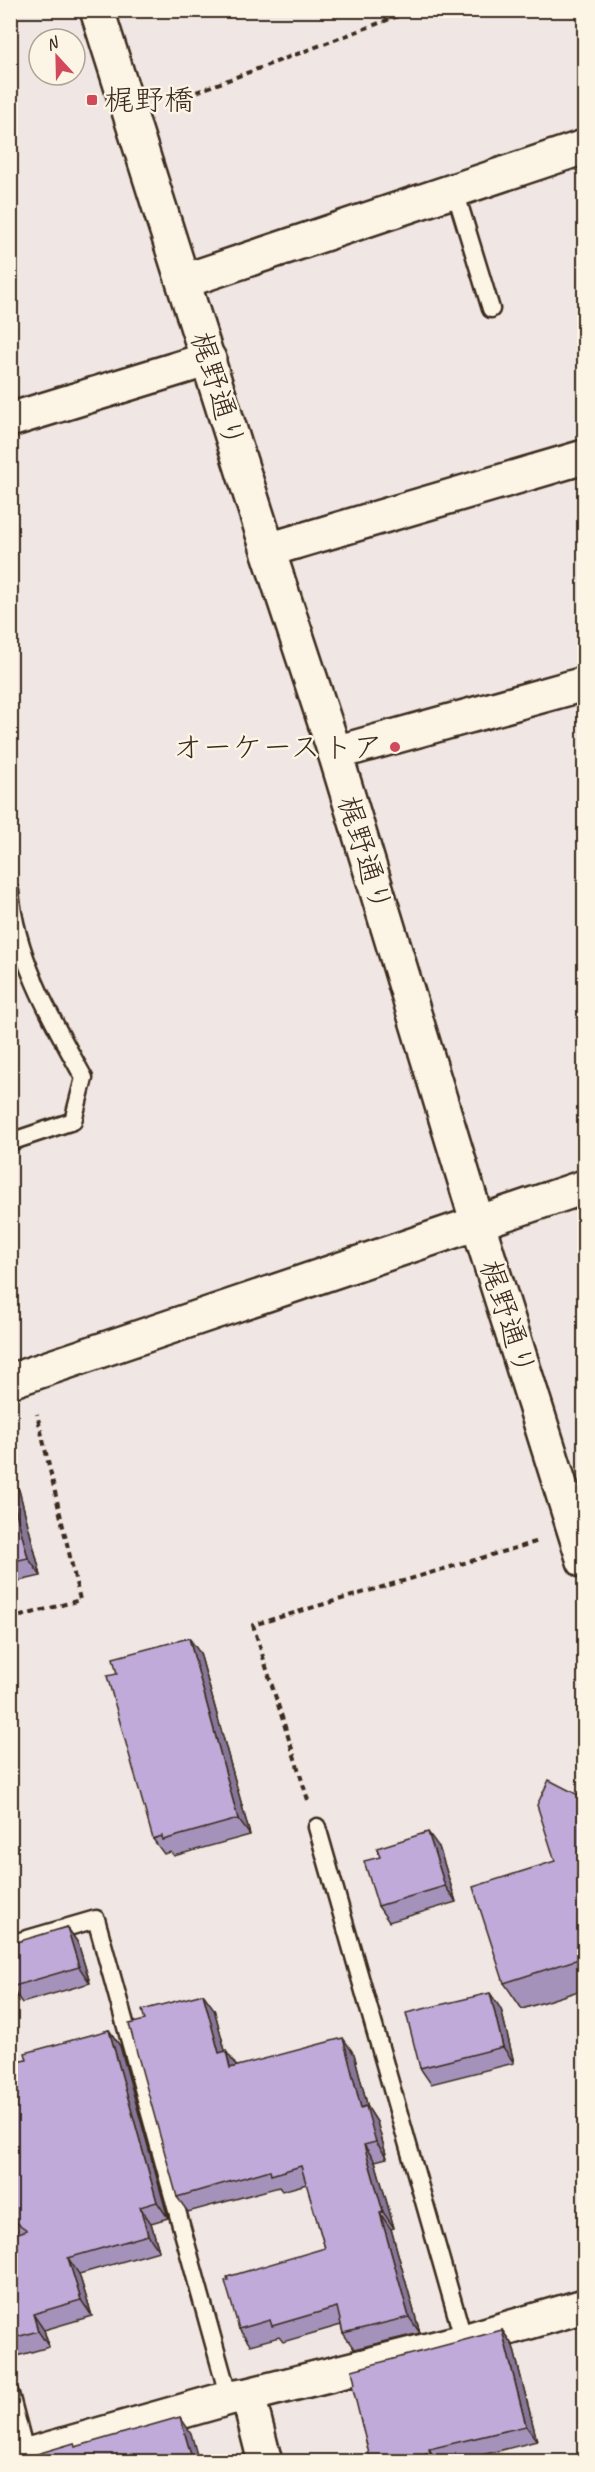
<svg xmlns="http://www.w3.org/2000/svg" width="595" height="2472" font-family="Caveat,'Klee One',sans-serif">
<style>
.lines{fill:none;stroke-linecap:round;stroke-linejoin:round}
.service-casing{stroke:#3b2a1e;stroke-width:21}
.minor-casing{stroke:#3b2a1e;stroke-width:38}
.tertiary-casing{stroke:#3b2a1e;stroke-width:38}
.path{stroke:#3b2a1e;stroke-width:4;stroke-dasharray:6 4.5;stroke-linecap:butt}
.service{stroke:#fcf5e5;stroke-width:16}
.minor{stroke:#fcf5e5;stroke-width:33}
.tertiary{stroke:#fcf5e5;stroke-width:33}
.wall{fill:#a492bb;stroke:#3b2a1e;stroke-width:1.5}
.shaded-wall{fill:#867798;stroke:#3b2a1e;stroke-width:1.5}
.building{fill:#bfaad9;stroke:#3b2a1e;stroke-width:1.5}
.poi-dot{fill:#d1495b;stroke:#fcf5e5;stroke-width:2}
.labels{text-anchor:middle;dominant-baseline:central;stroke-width:5;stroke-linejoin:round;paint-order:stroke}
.poi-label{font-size:30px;fill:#3b2a1e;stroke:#fcf5e5;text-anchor:start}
.street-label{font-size:30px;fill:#3b2a1e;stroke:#fcf5e5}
</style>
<rect width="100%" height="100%" fill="#f0e6e3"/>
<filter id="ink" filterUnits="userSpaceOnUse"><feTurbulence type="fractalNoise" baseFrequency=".0167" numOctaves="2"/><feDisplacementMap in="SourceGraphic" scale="12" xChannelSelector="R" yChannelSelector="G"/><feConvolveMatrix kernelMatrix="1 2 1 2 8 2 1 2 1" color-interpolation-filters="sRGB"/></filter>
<g filter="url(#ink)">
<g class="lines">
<defs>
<path id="service" d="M 455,191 L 491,309
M 10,891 C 16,959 52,1020 84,1078 L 73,1121 L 10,1142
M 317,1827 L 464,2341
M 10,1944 L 96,1919 L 229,2398
M 10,2394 L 26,2455"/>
<path id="minor" d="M 184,281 L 584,147
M 10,420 L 209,359
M 268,550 L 584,457
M 335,753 L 584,684
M 10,1381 L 584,1187
M 248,2395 L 265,2462
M 10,2460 L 229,2398 L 248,2395 L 464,2341 L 584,2306"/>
<path id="tertiary" d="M 97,10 L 268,550 L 335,753 L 478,1224 L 584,1561"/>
</defs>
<!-- service casing -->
<use href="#service" class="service-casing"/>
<!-- minor casing -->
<use href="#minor" class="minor-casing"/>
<!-- tertiary casing -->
<use href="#tertiary" class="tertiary-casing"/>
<!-- path -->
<path class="path" d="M 167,103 L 414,10
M 10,1619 L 80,1600 L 37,1414
M 308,1800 L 253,1625 L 539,1541"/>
<!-- service -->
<use href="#service" class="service"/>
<!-- minor -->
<use href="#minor" class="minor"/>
<!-- tertiary -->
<use href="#tertiary" class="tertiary"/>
</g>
<!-- wall -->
<path class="wall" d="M 10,1478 L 19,1490 L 41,1576 L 10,1583 Z
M 200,1653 L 250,1835 L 174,1856 L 171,1852 L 164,1854 L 153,1839 Z
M 585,1794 L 585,1989 L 522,2009 L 504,1983 L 555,1861 L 580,1796 Z
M 439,1847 L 456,1902 L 389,1922 L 378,1906 Z
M 67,1927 L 78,1943 L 90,1983 L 22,2003 L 11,1987 Z
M 214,2009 L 225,2051 L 236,2066 L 354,2054 L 368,2108 L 377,2122 L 387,2158 L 375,2161 L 394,2228 L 391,2229 L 420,2333 L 354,2349 L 343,2333 L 341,2325 L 283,2342 L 279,2337 L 250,2345 L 239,2329 L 325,2248 L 307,2184 L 282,2191 L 279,2187 L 188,2212 L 177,2197 Z
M 501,2009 L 514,2063 L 431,2084 L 420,2068 Z
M 109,2030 L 120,2046 L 168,2218 L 151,2223 L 159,2251 L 79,2274 L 92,2316 L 44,2330 L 49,2347 L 10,2358 L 10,2236 L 20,2233 L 10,2226 L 10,2063 L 27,2060 Z
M 502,2330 L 513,2346 L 537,2441 L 455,2462 L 371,2462 Z"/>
<!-- shaded-wall -->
<path class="shaded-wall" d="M 10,1478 L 19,1490 L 41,1576 L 28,1558 L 10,1489 Z
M 189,1638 L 200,1653 L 250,1835 L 238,1819 Z
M 428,1832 L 439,1847 L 456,1902 L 445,1886 Z
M 67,1927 L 78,1943 L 90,1983 L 79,1967 Z
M 490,1993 L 501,2009 L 514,2063 L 503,2047 Z
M 203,1994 L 214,2009 L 230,2069 L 219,2053 Z
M 109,2030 L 120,2046 L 168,2218 L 157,2202 Z
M 343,2038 L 354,2054 L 368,2108 L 377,2122 L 387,2158 L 376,2142 L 361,2108 Z
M 226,2051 L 237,2067 L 230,2068 Z
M 364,2145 L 375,2161 L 394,2228 L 383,2212 Z
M 140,2207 L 151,2223 L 159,2251 L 148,2235 Z
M 380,2213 L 391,2229 L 420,2333 L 409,2317 Z
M 68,2258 L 79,2274 L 92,2316 L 81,2300 Z
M 33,2314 L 44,2330 L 49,2347 L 38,2331 Z
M 502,2330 L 513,2346 L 537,2441 L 526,2426 Z
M 180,2417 L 191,2433 L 199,2462 L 193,2462 Z
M 429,2449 L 438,2462 L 436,2462 L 430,2453 Z"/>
<!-- building -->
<path class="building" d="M 10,1489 L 28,1558 L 10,1562 Z
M 189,1638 L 238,1819 L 163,1840 L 162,1836 L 153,1839 L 107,1676 L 117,1674 L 113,1658 Z
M 549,1780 L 580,1796 L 585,1794 L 585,1957 L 504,1983 L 473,1887 L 555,1861 L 537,1805 Z
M 428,1832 L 445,1886 L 378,1906 L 364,1861 L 380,1857 L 377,1848 Z
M 67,1927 L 79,1967 L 11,1987 L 10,1944 Z
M 490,1993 L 503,2047 L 420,2068 L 406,2013 Z
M 203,1994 L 219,2053 L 226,2051 L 230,2068 L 343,2038 L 361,2108 L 366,2106 L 376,2142 L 364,2145 L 383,2212 L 380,2213 L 409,2317 L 343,2333 L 337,2307 L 272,2326 L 270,2320 L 239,2329 L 225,2281 L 228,2280 L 227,2277 L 325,2248 L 301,2166 L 271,2175 L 270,2170 L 177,2197 L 129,2024 L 145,2020 L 142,2010 Z
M 109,2030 L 157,2202 L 140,2207 L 148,2235 L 68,2258 L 81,2300 L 33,2314 L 38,2331 L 10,2339 L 10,2236 L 27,2230 L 10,2218 L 10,2063 L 27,2060 L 25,2053 Z
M 502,2330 L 526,2426 L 429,2449 L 430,2453 L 399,2462 L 371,2462 L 352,2385 L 355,2384 L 352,2370 Z
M 180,2417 L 193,2462 L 10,2462 L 74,2443 L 75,2447 Z"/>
</g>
<!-- markers -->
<g class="poi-dot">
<rect x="86" y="94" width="12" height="12" rx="3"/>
<circle cx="395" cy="747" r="6"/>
</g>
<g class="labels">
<!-- poi labels -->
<g class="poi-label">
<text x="104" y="100">梶野橋</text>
<text x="383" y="747" text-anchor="end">オーケーストア</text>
</g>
<!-- street labels -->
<g class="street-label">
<text transform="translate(218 390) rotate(73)">梶野通り</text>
<text transform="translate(365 854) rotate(73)">梶野通り</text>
<text transform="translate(508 1318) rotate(72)">梶野通り</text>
</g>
</g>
<!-- margin -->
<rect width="595" height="2472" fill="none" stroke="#fcf5e5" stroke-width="36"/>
<rect x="18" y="18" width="559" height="2436" fill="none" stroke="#3b2a1e" stroke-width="2" filter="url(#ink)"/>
<!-- north arrow -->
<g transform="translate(57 57) rotate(338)"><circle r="28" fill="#fcf5e5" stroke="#afa495" stroke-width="1.5"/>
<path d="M0-4.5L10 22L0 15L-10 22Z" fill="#d1495b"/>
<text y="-9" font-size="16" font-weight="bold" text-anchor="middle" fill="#3b2a1e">N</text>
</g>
</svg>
